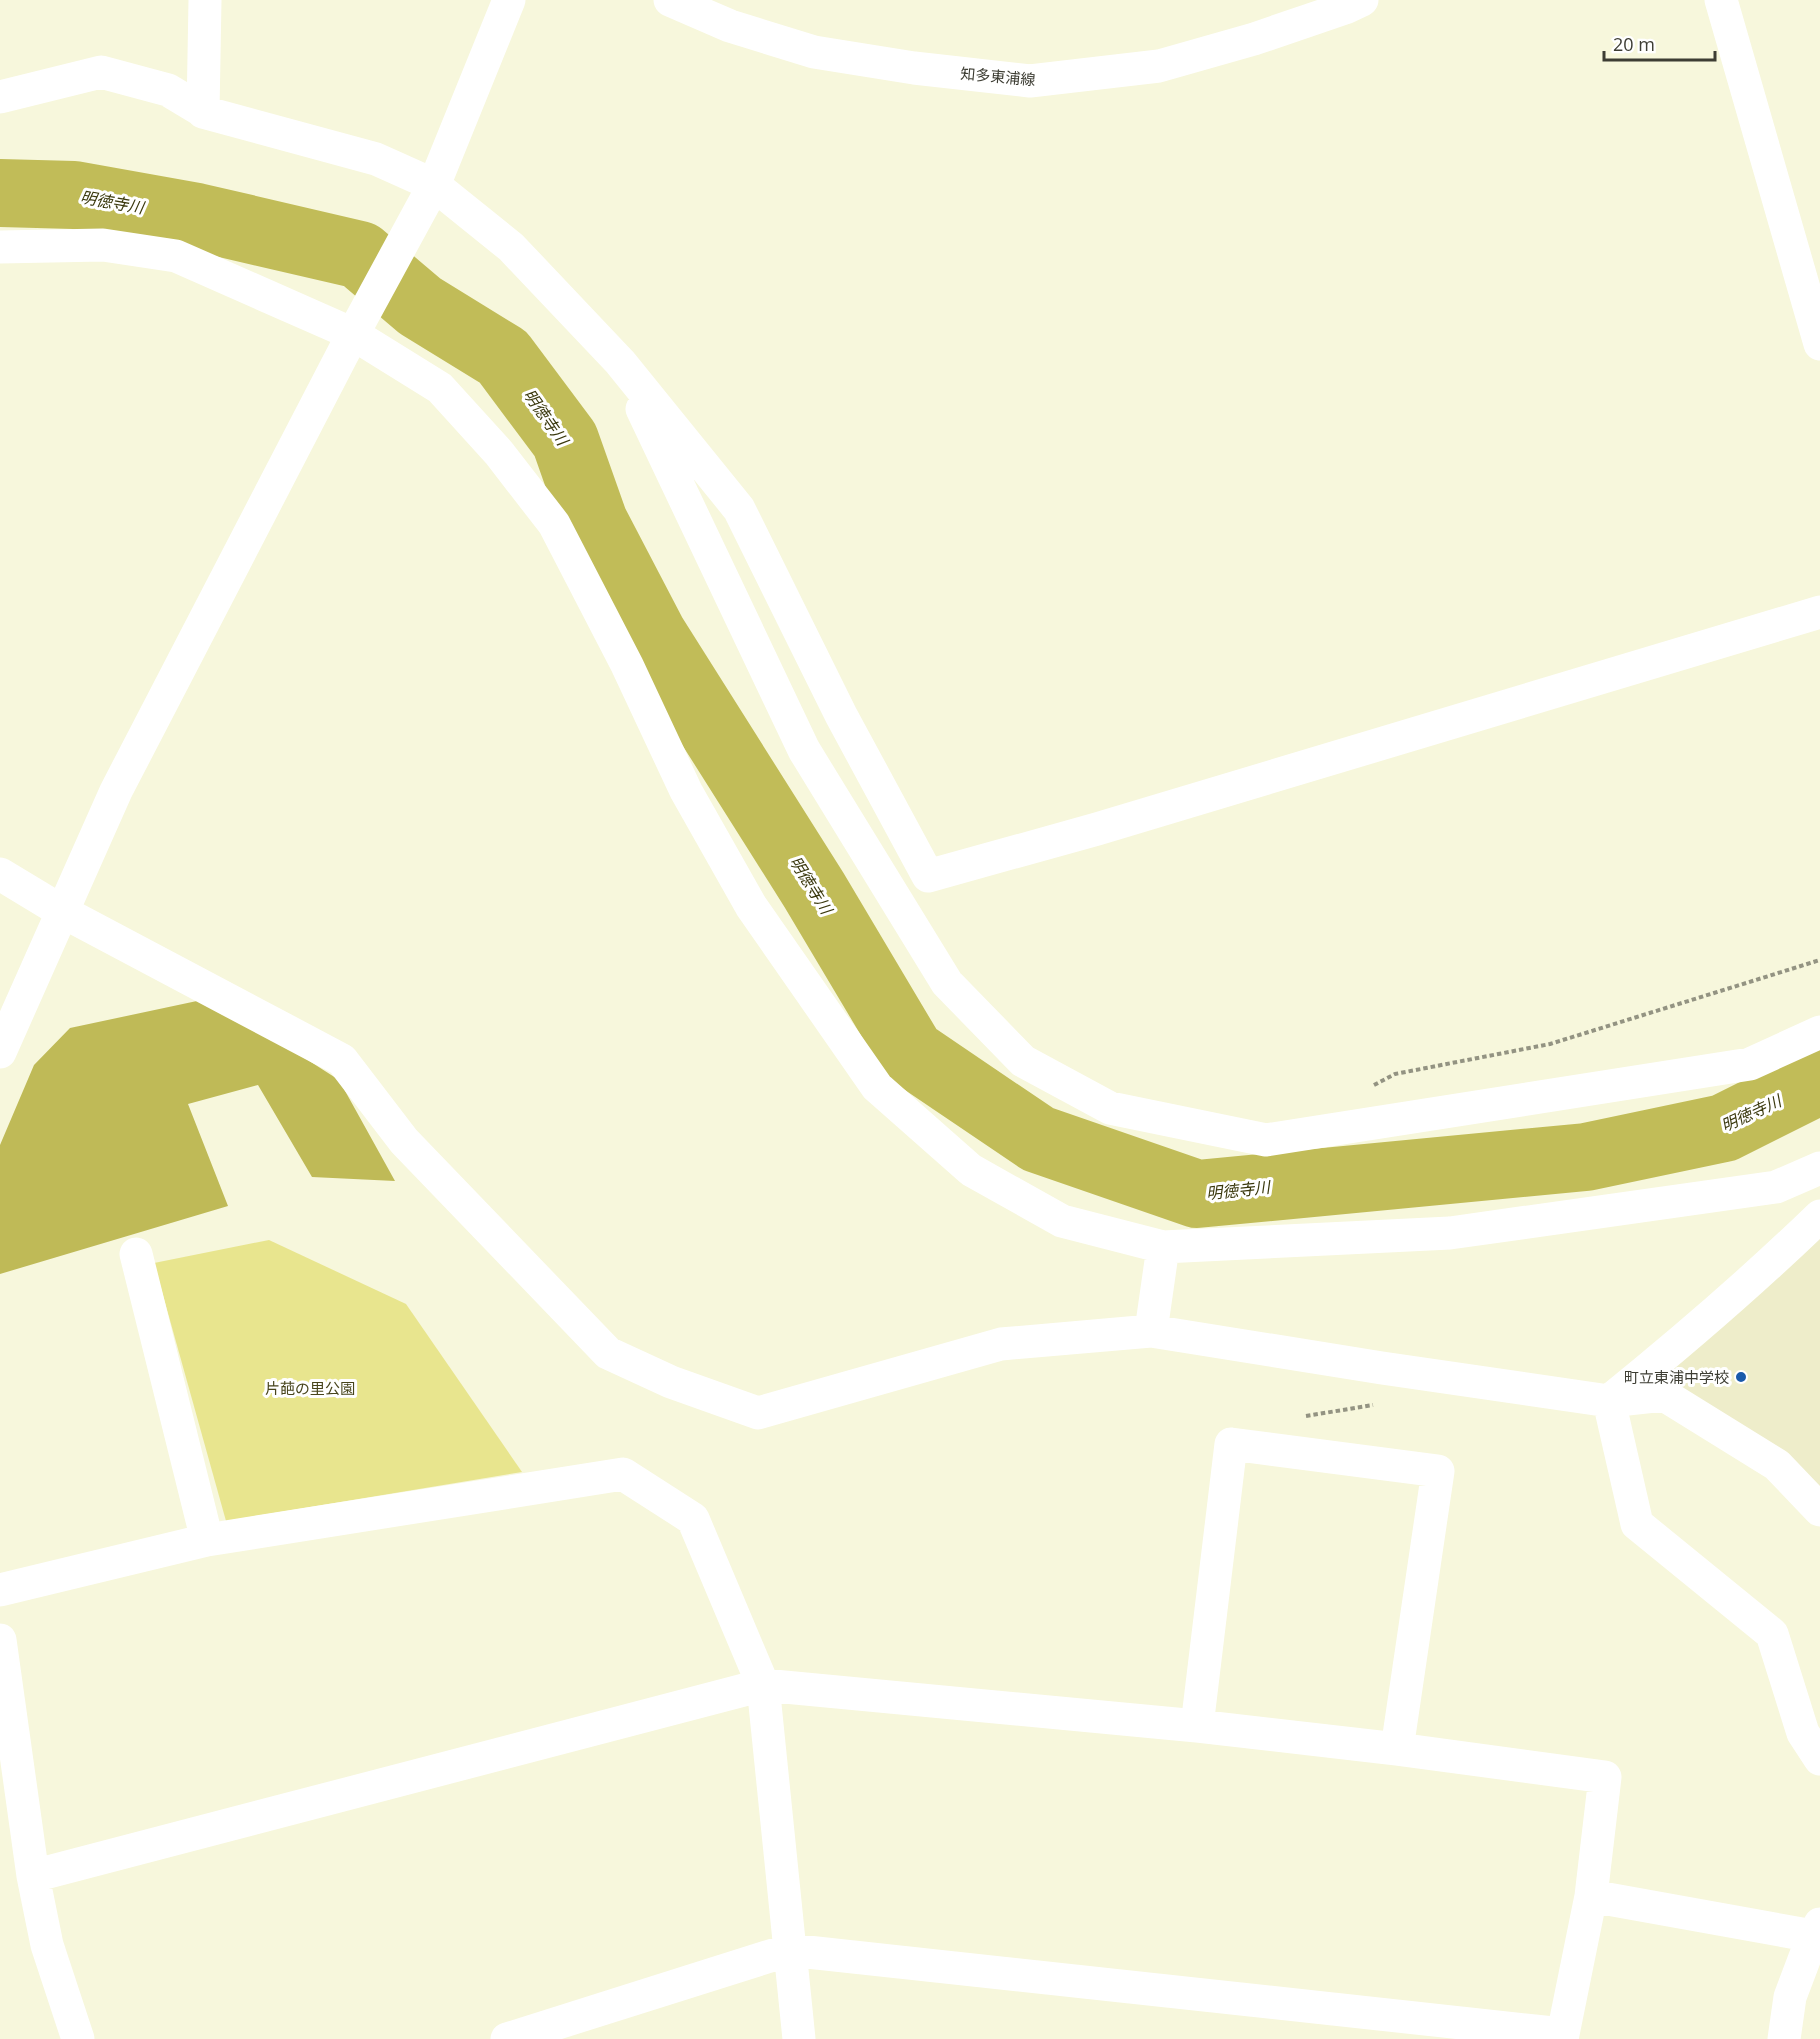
<svg xmlns="http://www.w3.org/2000/svg" width="1820" height="2039" font-family="'Open Sans','Noto Sans JP',sans-serif">
<style>
.built{fill:#eeedca}
.green{fill:#e8e58e}
.forest{fill:#bfba57}
.lines{fill:none;stroke-linecap:round;stroke-linejoin:round}
.river{stroke:#c1bc58;stroke-width:68}
.path{stroke:#939382;stroke-width:4;stroke-dasharray:4.5 3;stroke-linecap:butt}
.minor{stroke:#fff;stroke-width:33}
.tertiary{stroke:#fff;stroke-width:33}
.primary{stroke:#fff;stroke-width:33}
.poi-dot{fill:#195aab;stroke:#fff;stroke-width:2}
.labels{text-anchor:middle;dominant-baseline:central;stroke-width:6;stroke-linejoin:round;paint-order:stroke}
.street-label{font-size:15px;fill:#3d3d33;stroke:#fff}
.poi-label{font-size:15px;fill:#3d3d33;stroke:#fff;text-anchor:end}
.park-label{font-size:15px;fill:#48451c;stroke:#fff}
.water-label{font-size:16px;font-style:italic;fill:#3a380d;stroke:#fff}
</style>
<rect width="100%" height="100%" fill="#f7f7dc"/>
<!-- built -->
<path class="built" d="M 1820,1216 L 1820,1510 L 1664,1395 L 1662,1359 Z"/>
<!-- green -->
<path class="green" d="M 269,1240 L 406,1304 L 522,1472 L 226,1521 L 154,1263 Z"/>
<!-- forest -->
<path class="forest" d="M 211,998 L 339,1080 L 395,1181 L 312,1177 L 258,1085 L 188,1104 L 228,1206 L 0,1274 L 0,1145 L 34,1065 L 70,1028 Z"/>
<g class="lines">
<!-- river -->
<path class="river" d="M 0,193 L 74,195 L 197,217 L 360,255 L 420,306 L 503,357 L 565,440 L 594,522 L 653,635 L 814,890 L 911,1053 L 1038,1139 L 1197,1194 L 1586,1157 L 1724,1128 L 1820,1080"/>
<!-- path -->
<path class="path" d="M 1374,1085 L 1395,1074 L 1550,1044 L 1820,960
M 1306,1416 L 1373,1405"/>
<!-- minor -->
<path class="minor" d="M 205,0 L 203,112 L 376,159 L 434,185 L 511,247 L 620,362 L 739,509 L 841,715 L 928,876 L 1097,829 L 1820,612
M 1721,0 L 1820,344
M 0,97 L 101,72 L 168,90 L 203,111
M 0,247 L 103,245 L 176,256 L 353,334 L 440,388 L 499,453 L 554,524 L 627,665 L 686,791 L 751,906 L 877,1087 L 971,1170 L 1062,1221 L 1163,1247 L 1450,1233 L 1776,1187 L 1820,1168
M 642,409 L 804,750 L 947,983 L 1023,1061 L 1110,1108 L 1266,1140 L 1750,1064 L 1820,1032
M 0,874 L 63,912 L 342,1060 L 404,1141 L 608,1353 L 671,1382 L 758,1413 L 1001,1344 L 1151,1331
M 1163,1247 L 1151,1331 L 1382,1368 L 1609,1401 L 1664,1395 L 1777,1465 L 1820,1510
M 136,1254 L 207,1540
M 1609,1401 L 1637,1524 L 1772,1634 L 1803,1733 L 1820,1759
M 1609,1401 C 1682,1342 1753,1281 1820,1216
M 0,1590 L 207,1540 L 623,1474 L 693,1519 L 763,1685 L 799,2039
M 0,1640 L 33,1876 L 47,1945 L 78,2039
M 1197,1726 L 1231,1444 L 1438,1471 L 1397,1749
M 33,1876 L 763,1685 L 1197,1726 L 1397,1749 L 1605,1777 L 1591,1896 L 1562,2039
M 1591,1896 L 1813,1936
M 507,2039 L 789,1950 L 1563,2034
M 1784,2039 L 1790,1997 L 1813,1936 L 1820,1924"/>
<!-- tertiary -->
<path class="tertiary" d="M 0,1052 L 116,791 L 353,334 L 434,185 L 509,0"/>
<!-- primary -->
<path class="primary" d="M 670,0 L 730,26 L 814,52 L 914,68 L 1030,81 L 1159,66 L 1254,39 L 1345,8 L 1362,0"/>
</g>
<!-- markers -->
<circle class="poi-dot" cx="1741" cy="1377" r="6"/>
<g class="labels">
<!-- street labels -->
<g class="street-label">
<text transform="translate(998 76) rotate(5)">知多東浦線</text>
</g>
<!-- poi labels -->
<g class="poi-label">
<text x="1729" y="1377">町立東浦中学校</text>
</g>
<!-- park labels -->
<g class="park-label">
<text x="310" y="1388">片葩の里公園</text>
</g>
<!-- water labels -->
<g class="water-label">
<text transform="translate(112 202) rotate(10)">明徳寺川</text>
<text transform="translate(546 417) rotate(55)">明徳寺川</text>
<text transform="translate(811 885) rotate(58)">明徳寺川</text>
<text transform="translate(1751 1113) rotate(-25)">明徳寺川</text>
<text transform="translate(1238 1190) rotate(-6)">明徳寺川</text>
</g>
</g>
<!-- scale -->
<path d="M1604 51v9h111v-9" fill="none" stroke="#3d3d33" stroke-width="3"/>
<text x="1613" y="51" font-size="18" fill="#3d3d33" stroke="#ffffff" stroke-width="4.5" paint-order="stroke">20 m</text>
</svg>
